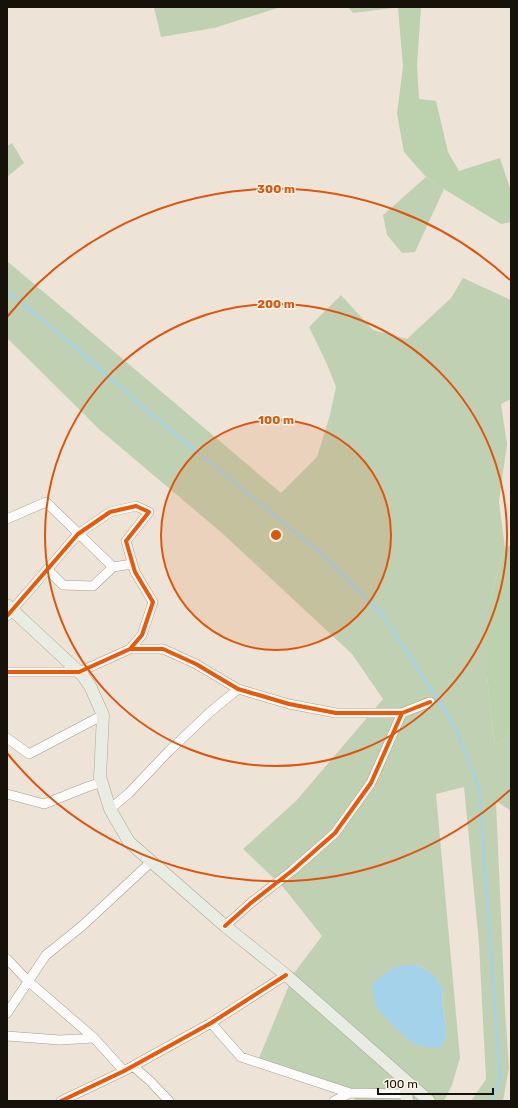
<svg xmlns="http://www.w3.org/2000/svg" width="518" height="1108" font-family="Rubik,sans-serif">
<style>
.green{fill:#c0d1b3;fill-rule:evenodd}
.forest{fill:#bcd1ad}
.water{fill:#a4d2eb}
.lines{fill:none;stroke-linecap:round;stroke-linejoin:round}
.stream{stroke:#a4d2eb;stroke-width:2.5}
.minor-casing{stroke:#a49e93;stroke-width:10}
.major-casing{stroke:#a6aa96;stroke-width:13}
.minor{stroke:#fcfbf9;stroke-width:9}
.major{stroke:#e8ece2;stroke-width:12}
.cycleway-casing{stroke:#fef4e5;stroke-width:6}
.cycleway{stroke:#e8590c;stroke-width:4}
.ring{fill:none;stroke:#de550c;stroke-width:2}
.centre{fill:#de550c;stroke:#fef4e5;stroke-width:2}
.ring-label{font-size:12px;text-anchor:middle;font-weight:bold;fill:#de550c;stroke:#fef4e5;stroke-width:3;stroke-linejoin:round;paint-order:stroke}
</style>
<rect width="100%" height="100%" fill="#ede4d7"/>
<!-- green -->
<path class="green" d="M 154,7 L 281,7 L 214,28 L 161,37 Z
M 348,7 L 401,7 L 353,13 Z
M 12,143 L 24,163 L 7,177 L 7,146 Z
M 426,177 L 444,189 L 415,252 L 402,253 L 387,235 L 383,215 Z
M 7,261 L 281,493 L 317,457 L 330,415 L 336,387 L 326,362 L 309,327 L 341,295 L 373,330 L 407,339 L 451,298 L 463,278 L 511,300 L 511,399 L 501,404 L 507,444 L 499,502 L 505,548 L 487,610 L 487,676 L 495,745 L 511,734 L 511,811 L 496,801 L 505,1010 L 509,1068 L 503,1101 L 471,1101 L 486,1079 L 479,944 L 464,787 L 436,794 L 460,1058 L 452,1085 L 444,1101 L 355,1101 L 354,1097 L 257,1063 L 294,973 L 322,936 L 283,887 L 243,849 L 296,801 L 383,699 L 352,654 L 222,533 L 100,430 L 7,338 ZM 405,965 L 417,965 L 428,971 L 443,990 L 442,1002 L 446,1026 L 446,1038 Z"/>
<!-- forest -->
<path class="forest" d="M 401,7 L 421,7 L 417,65 L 419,99 L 436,101 L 448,152 L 459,171 L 500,158 L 511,191 L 511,222 L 501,224 L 444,189 L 426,177 L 404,152 L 397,114 L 403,66 L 398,8 Z
M 511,545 L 511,734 L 495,745 L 487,676 L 487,610 L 505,548 Z"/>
<!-- water -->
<path class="water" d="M 405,965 L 417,965 L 428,971 L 437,979 L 443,990 L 442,1002 L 446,1026 L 446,1038 L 440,1048 C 433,1047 425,1047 418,1045 C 409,1043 379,1013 376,1004 C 373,998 373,990 373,983 L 393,968 Z"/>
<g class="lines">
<!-- stream -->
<path class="stream" d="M 7,291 L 76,348 L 152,415 L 323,555 L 382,614 L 454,725 L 479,788 L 500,1079 L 491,1101"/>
<defs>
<path id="minor" d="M 7,519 L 46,502 L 113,567 L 132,564
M 48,570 L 63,585 L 93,586 L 113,567
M 7,616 L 78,534 L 110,512 L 136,506 L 149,512 L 126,541 L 135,572 L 153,602 L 142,635 L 130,649
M 7,672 L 79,672 L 130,649 L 163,649 L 196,664 L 238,689 L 289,704 L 336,713 L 402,713 L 430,702
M 7,738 L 29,754 L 103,715
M 7,794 L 44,804 L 87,787 L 102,782
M 110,809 L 129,793 L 168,752 L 209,713 L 238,689
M 225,926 L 252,902 L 293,870 L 335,833 L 371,783 L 402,713
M 7,959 L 28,981 L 94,1038 L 124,1071
M 7,1013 L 46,955 L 82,926 L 151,862
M 211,1023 L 241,1057 L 350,1093 L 407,1094
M 7,1036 L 60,1040 L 94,1038
M 133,1066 L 150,1081 L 169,1101
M 61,1101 L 124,1071 L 211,1023 L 286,975
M 334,1101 L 350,1093"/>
<path id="major" d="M 7,605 L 79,672 L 83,676 L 90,686 L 103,715 L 100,777 L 110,809 L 129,842 L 225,926 L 286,975 L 429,1101
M 405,1081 L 407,1101"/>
</defs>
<!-- minor casing -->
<use href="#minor" class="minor-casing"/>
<!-- major casing -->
<use href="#major" class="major-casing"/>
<!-- minor -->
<use href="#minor" class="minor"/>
<!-- major -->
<use href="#major" class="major"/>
<defs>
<path id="cycleway" d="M 7,616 L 78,534 L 110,512 L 136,506 L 149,512 L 126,541 L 135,572 L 153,602 L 142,635 L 130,649
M 7,672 L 79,672 L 130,649 L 163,649 L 196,664 L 238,689 L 289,704 L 336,713 L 402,713 L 430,702
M 225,926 L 252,902 L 293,870 L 335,833 L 371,783 L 402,713
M 61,1101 L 124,1071 L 211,1023 L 286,975"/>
</defs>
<!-- cycleway casing -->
<use href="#cycleway" class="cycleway-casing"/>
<!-- cycleway -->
<use href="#cycleway" class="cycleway"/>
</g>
<!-- distance rings -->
<circle cx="276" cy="535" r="115" fill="#de550c" fill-opacity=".12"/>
<g class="ring">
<circle cx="276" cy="535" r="115"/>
<circle cx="276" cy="535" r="231"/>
<path d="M510 790A346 346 0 0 1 7 753M7 317A346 346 0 0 1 510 280"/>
</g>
<circle cx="276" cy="535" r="6" class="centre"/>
<g class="ring-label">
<text x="276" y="193">300 m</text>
<text x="276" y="308">200 m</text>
<text x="276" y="424">100 m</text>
</g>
<!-- border -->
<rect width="518" height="1108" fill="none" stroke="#171209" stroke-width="16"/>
<!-- scale -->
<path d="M378 1088v6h115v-6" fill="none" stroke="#171209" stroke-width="2"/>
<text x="384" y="1088" font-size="12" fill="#171209" stroke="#fef4e5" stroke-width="3" paint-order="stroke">100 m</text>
</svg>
